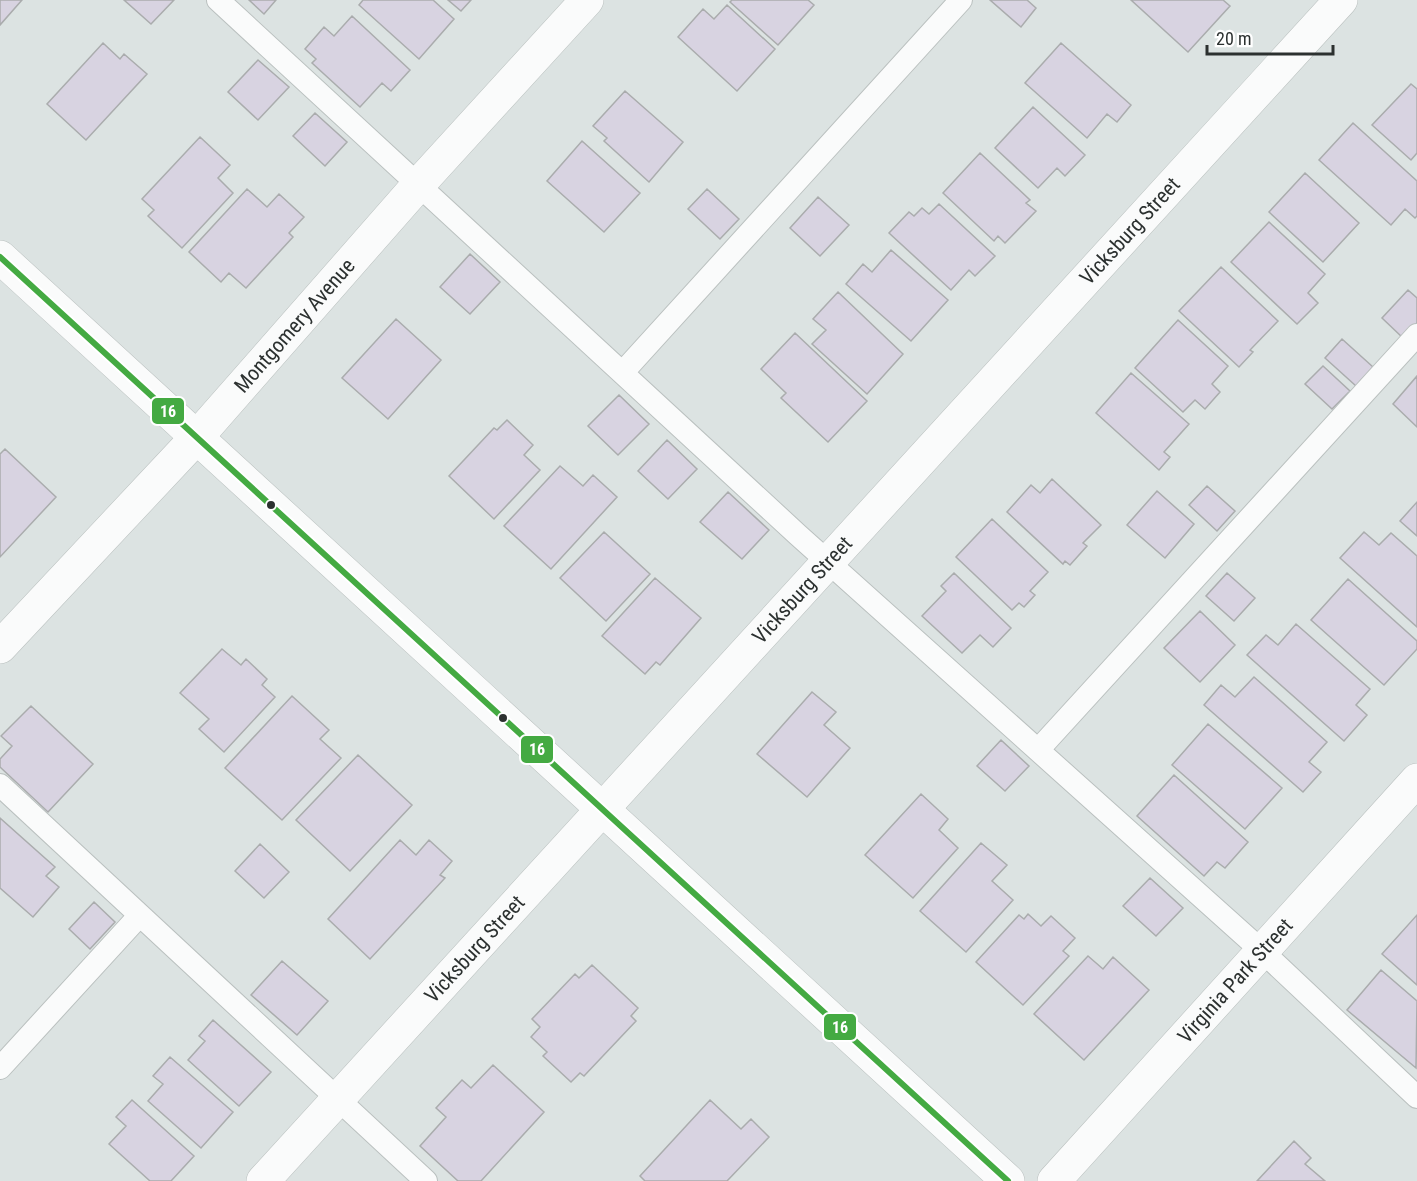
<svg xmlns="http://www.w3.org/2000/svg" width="1417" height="1181" font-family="'Roboto Condensed',sans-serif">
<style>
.building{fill:#d8d3e1;stroke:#aaacad;stroke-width:1.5}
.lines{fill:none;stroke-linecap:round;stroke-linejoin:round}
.service-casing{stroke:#bac0bf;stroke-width:24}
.minor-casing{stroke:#bac0bf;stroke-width:34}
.tertiary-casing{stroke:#bac0bf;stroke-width:34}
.service{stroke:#fafbfb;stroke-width:22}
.minor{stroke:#fafbfb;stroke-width:33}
.tertiary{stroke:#fafbfb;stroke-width:33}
.bus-1-casing{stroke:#fff;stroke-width:10}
.bus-1{stroke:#44aa42;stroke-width:6}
.bus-dot{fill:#2c3130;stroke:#fff;stroke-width:2}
.labels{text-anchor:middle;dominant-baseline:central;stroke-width:5;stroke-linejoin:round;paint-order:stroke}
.street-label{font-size:21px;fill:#2c3130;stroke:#fff}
.line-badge{stroke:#fff;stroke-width:2}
.badge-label{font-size:16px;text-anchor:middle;font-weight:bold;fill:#fff}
</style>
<rect width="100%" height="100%" fill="#dce3e2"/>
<!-- building -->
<path class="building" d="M 0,0 L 22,0 L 0,25 Z
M 124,0 L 174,0 L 151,24 Z
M 249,0 L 276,0 L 264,14 Z
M 363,0 L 433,0 L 454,19 L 419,59 L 359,5 Z
M 448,0 L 471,0 L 461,11 Z
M 732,0 L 808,0 L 814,5 L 778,45 L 730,2 Z
M 990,0 L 1027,0 L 1036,8 L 1021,27 Z
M 1131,0 L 1223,0 L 1230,6 L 1188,52 Z
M 727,5 L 775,49 L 737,91 L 678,37 L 703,9 L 714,19 Z
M 352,16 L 410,70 L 391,91 L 382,83 L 360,107 L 312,63 L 316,59 L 305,49 L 324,27 L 334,36 Z
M 103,43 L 120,59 L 124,54 L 147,74 L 86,140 L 47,104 Z
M 1061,43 L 1131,105 L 1117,122 L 1107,114 L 1087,138 L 1025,83 Z
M 258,60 L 289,87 L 258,120 L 228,92 Z
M 1411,84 L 1417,89 L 1417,153 L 1411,160 L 1372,125 Z
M 625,91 L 683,142 L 649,182 L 604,141 L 607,138 L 593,126 Z
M 1033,107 L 1085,155 L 1065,176 L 1057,168 L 1038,188 L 995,148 Z
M 315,113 L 347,142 L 325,166 L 293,136 Z
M 1353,123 L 1417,181 L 1417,216 L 1415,218 L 1405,209 L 1391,225 L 1319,160 Z
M 200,137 L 230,165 L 218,178 L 233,193 L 182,248 L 148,216 L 154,210 L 142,199 Z
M 582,141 L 640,193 L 604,232 L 547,181 Z
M 980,153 L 1030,200 L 1026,203 L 1036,211 L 1005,243 L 998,236 L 994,241 L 943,193 Z
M 1305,173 L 1359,223 L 1323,262 L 1269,212 Z
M 247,189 L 267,207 L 279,194 L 304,217 L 289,233 L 293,237 L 246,288 L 229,273 L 221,282 L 189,252 Z
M 707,189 L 739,219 L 720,239 L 688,209 Z
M 818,197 L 849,225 L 820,256 L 790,228 Z
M 939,204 L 995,256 L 975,276 L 969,270 L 951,290 L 889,233 L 909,212 L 914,216 L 922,208 L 929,214 Z
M 1269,222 L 1325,274 L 1308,293 L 1318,303 L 1297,324 L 1231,262 Z
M 891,250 L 948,300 L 911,341 L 846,284 L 863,264 L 872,272 Z
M 470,254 L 500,282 L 470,314 L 440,287 Z
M 1221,267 L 1278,321 L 1250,350 L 1253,352 L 1239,367 L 1179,311 Z
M 1408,290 L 1417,298 L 1417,323 L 1403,338 L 1382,318 Z
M 838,292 L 903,354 L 867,394 L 812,344 L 826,330 L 813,319 Z
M 396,319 L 441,360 L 388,419 L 342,378 Z
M 1178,320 L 1228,366 L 1212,384 L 1220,392 L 1205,409 L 1195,400 L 1183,412 L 1135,368 Z
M 795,333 L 867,401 L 828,442 L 781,398 L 786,393 L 761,369 Z
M 1342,339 L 1373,367 L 1356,386 L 1325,358 Z
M 1323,366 L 1350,391 L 1332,409 L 1305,384 Z
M 1131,373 L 1189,424 L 1164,452 L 1170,457 L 1159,470 L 1096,413 Z
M 1417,376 L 1417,427 L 1393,404 Z
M 619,395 L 649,424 L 618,455 L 588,426 Z
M 507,420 L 533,445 L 524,455 L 540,470 L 494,519 L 449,476 L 494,428 L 497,430 Z
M 667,440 L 697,469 L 668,499 L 638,471 Z
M 5,449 L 56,497 L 0,557 L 0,454 Z
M 560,466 L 583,486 L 593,475 L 617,497 L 551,569 L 504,526 Z
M 1052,479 L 1101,525 L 1083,543 L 1087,546 L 1070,565 L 1065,561 L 1063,564 L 1007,512 L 1031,485 L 1040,493 Z
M 1207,486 L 1235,511 L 1217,531 L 1189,505 Z
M 1157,491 L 1194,524 L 1165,558 L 1127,525 Z
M 728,492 L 769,530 L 742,559 L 700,522 Z
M 1417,502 L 1417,536 L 1400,521 Z
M 992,519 L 1048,572 L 1030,591 L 1035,595 L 1024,607 L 1019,603 L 1012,610 L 956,557 Z
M 604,532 L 650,574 L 606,621 L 560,578 Z
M 1364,532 L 1379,545 L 1391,533 L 1417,556 L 1417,627 L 1340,558 Z
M 954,573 L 1011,628 L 993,647 L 980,635 L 962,653 L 922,616 L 946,591 L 941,586 Z
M 1227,573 L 1255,598 L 1234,621 L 1206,596 Z
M 655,578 L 701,618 L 660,665 L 656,662 L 645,674 L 602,636 Z
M 1348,579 L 1417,641 L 1417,649 L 1384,685 L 1311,620 Z
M 1200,611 L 1235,645 L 1200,682 L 1164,648 Z
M 1296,624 L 1370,689 L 1356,705 L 1367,715 L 1344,741 L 1247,655 L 1266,635 L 1278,645 Z
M 222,649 L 241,665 L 246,659 L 267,679 L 262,685 L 275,697 L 224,752 L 199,729 L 209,719 L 180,693 Z
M 1254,677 L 1327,742 L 1309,762 L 1321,772 L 1303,792 L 1204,705 L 1221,685 L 1235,697 Z
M 812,692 L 836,712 L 824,725 L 850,748 L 807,797 L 757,754 Z
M 292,696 L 329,730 L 320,739 L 341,758 L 282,820 L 225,768 Z
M 31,706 L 93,764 L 48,812 L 0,767 L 0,759 L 12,746 L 1,736 Z
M 1208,724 L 1282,788 L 1245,829 L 1172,765 Z
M 1001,740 L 1029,766 L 1005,791 L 977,766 Z
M 358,755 L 412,805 L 350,871 L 296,820 Z
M 1174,775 L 1248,842 L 1225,868 L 1217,862 L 1204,876 L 1137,816 Z
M 921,794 L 948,819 L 939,830 L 958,848 L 913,898 L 865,855 Z
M 0,818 L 55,867 L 46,876 L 59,887 L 33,917 L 0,888 Z
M 400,840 L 416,855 L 429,840 L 452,861 L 440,875 L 445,878 L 370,959 L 328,919 Z
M 981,843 L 1007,865 L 992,881 L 1013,900 L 966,952 L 920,911 Z
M 260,844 L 289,872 L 264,898 L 235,871 Z
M 1150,878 L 1183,908 L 1156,936 L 1123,906 Z
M 94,902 L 115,922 L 90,949 L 69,929 Z
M 1028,914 L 1041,926 L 1051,916 L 1075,938 L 1063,951 L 1069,956 L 1023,1005 L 976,962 L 1019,915 L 1024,919 Z
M 1417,915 L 1417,985 L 1382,954 Z
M 1088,956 L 1103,969 L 1113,957 L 1149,990 L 1084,1060 L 1034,1014 Z
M 282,961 L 328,1001 L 297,1035 L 251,995 Z
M 592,965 L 638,1008 L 631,1016 L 636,1021 L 584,1076 L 580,1073 L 571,1082 L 543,1056 L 547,1052 L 531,1037 L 540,1027 L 532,1019 L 575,974 L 579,978 Z
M 1381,970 L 1417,1001 L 1416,1068 L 1347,1010 Z
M 213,1020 L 271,1072 L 239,1106 L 188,1060 L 205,1041 L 199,1036 Z
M 170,1057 L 233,1112 L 201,1148 L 148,1101 L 163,1084 L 153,1076 Z
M 493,1065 L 544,1112 L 481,1181 L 458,1181 L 420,1146 L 446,1117 L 436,1108 L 462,1080 L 471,1088 Z
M 132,1100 L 194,1156 L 171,1181 L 150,1181 L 109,1144 L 126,1126 L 116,1117 Z
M 710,1100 L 741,1129 L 751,1119 L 769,1137 L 727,1181 L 645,1181 L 640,1176 Z
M 1294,1141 L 1311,1158 L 1305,1164 L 1325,1181 L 1257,1181 Z"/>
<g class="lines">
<defs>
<path id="service" d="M 218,0 L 798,535 L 1262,951 L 1417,1097
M 623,372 L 961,0
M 1038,750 L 1417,335
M 0,785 L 426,1181
M 0,1068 L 140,915"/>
<g id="minor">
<path id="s1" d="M 0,647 L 197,437 L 419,184 L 587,0"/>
<path id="s2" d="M 263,1181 L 1341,0"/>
<path id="s3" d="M 1054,1181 L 1417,780"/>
</g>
<path id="tertiary" d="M 0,257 L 1008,1181"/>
</defs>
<!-- service casing -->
<use href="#service" class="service-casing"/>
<!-- minor casing -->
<use href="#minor" class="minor-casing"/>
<!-- tertiary casing -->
<use href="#tertiary" class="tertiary-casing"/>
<!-- service -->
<use href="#service" class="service"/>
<!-- minor -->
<use href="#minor" class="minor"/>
<!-- tertiary -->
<use href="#tertiary" class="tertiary"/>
<defs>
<path id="bus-1" d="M 0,257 L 1008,1181"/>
</defs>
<!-- bus-1 casing -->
<use href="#bus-1" class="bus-1-casing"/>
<!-- bus-1 -->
<use href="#bus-1" class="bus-1"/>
</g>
<!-- markers -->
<g class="bus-dot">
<circle cx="271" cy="505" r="5"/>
<circle cx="503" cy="718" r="5"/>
</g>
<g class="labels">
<!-- street labels -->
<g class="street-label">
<text stroke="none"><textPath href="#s2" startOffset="1286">Vicksburg Street</textPath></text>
<text stroke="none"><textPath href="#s1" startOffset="436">Montgomery Avenue</textPath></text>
<text stroke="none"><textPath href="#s2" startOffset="800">Vicksburg Street</textPath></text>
<text stroke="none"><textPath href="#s2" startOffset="314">Vicksburg Street</textPath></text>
<text stroke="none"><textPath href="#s3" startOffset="270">Virginia Park Street</textPath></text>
</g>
</g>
<g class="line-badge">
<rect x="151" y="397" width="34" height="28" rx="6" fill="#44aa42"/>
<rect x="520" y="735" width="34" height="29" rx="6" fill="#44aa42"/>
<rect x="823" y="1013" width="34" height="28" rx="6" fill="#44aa42"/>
</g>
<g class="badge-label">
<text x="168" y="417">16</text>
<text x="537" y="755">16</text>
<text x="840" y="1033">16</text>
</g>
<!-- scale -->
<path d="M1207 45v9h126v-9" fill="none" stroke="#2c3130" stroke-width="3"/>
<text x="1216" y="45" font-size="18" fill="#2c3130" stroke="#ffffff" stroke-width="4.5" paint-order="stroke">20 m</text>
</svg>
